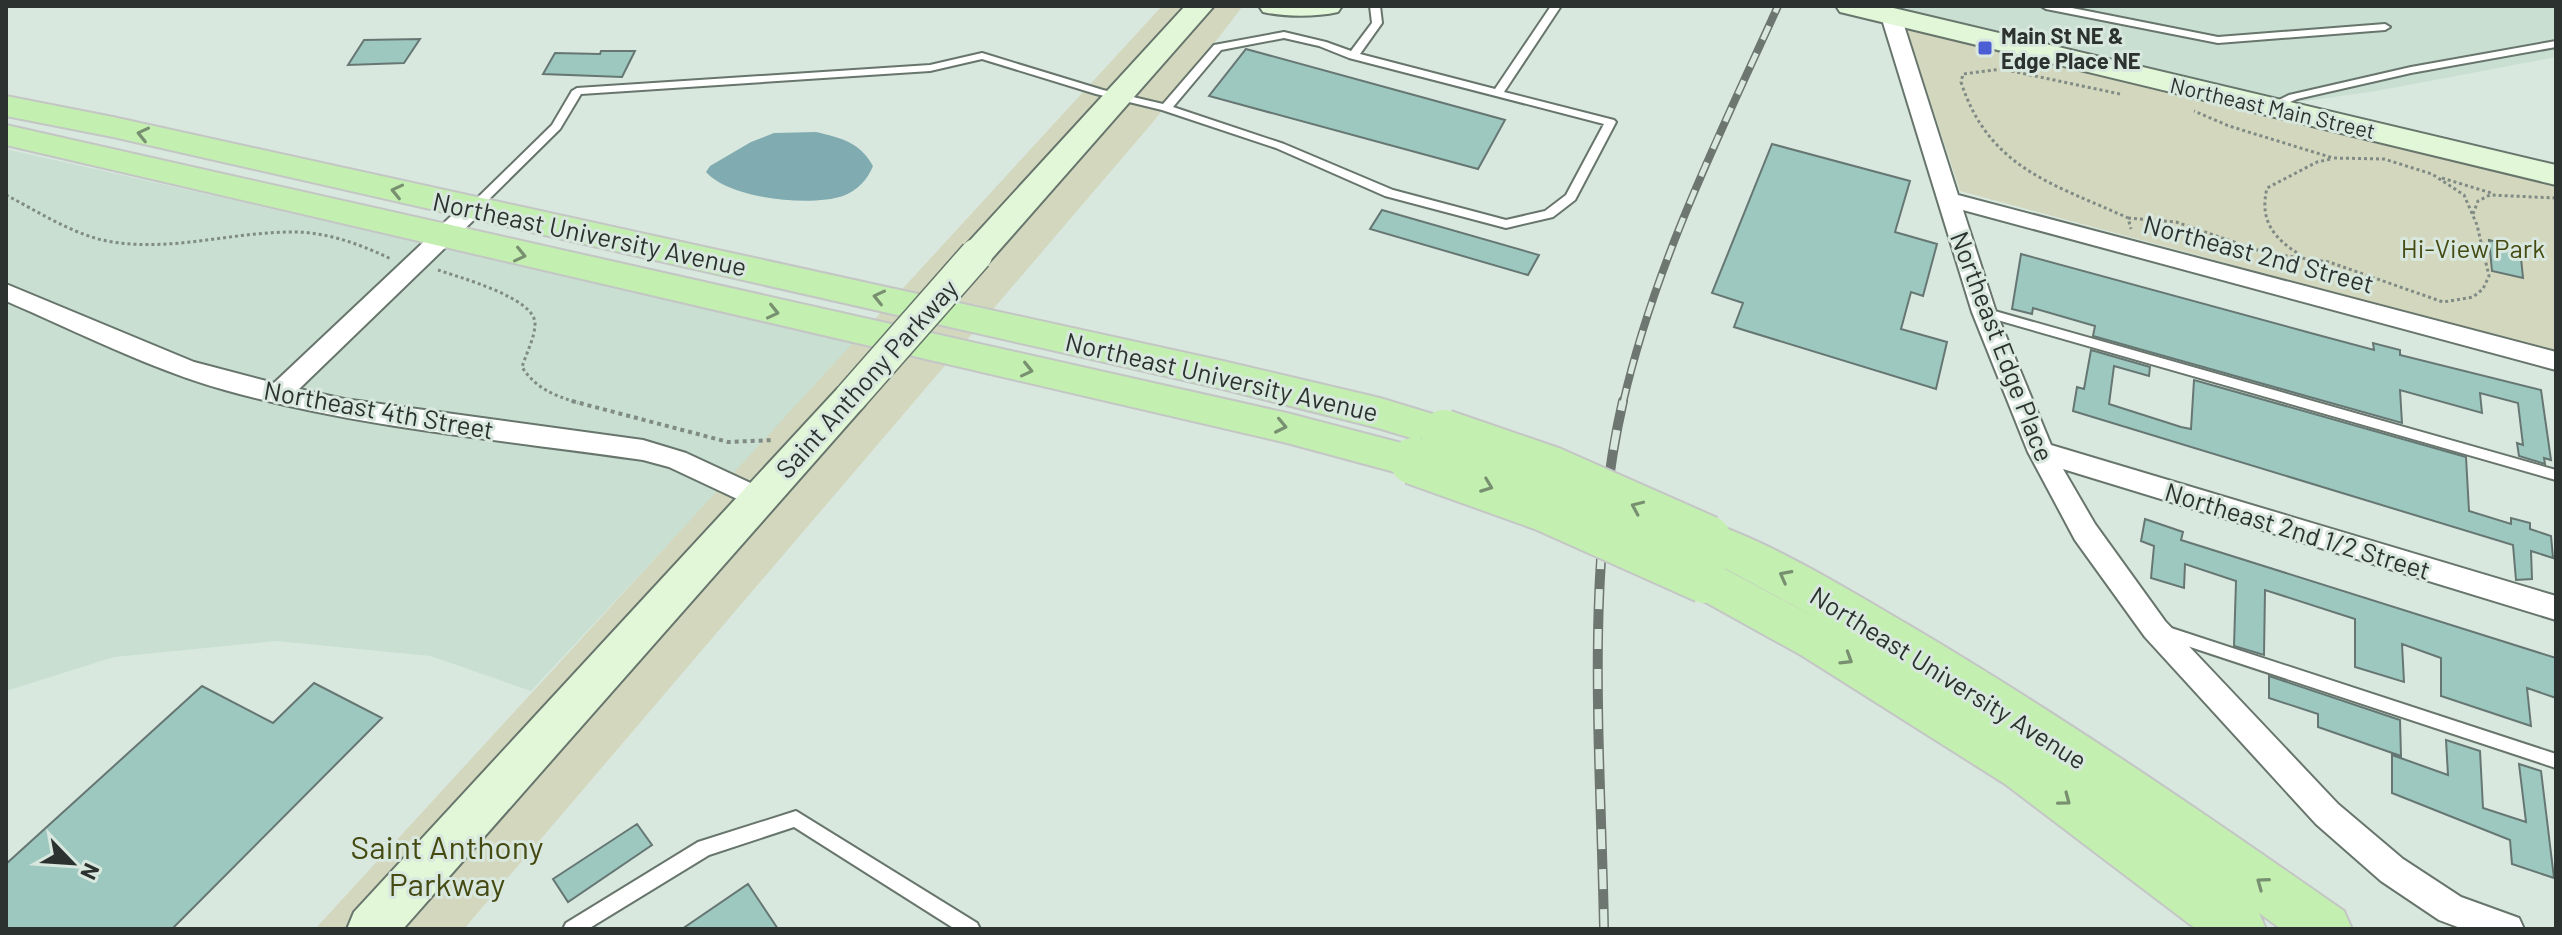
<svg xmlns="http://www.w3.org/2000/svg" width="2562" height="935" font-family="Barlow,sans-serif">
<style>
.built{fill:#c8dfd1}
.green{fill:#d3d7be}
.water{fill:#80abb0}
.building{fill:#9dc8bf;stroke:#667773;stroke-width:2}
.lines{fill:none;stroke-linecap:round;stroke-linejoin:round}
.lane-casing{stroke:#67756c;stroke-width:4}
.street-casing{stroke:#67756c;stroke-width:4}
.secondary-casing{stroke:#67756c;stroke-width:4}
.primary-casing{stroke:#c4c6c5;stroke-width:4}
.path-far1{stroke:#808b85;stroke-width:3;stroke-dasharray:3 3;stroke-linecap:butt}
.path{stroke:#808b85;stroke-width:4;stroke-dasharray:4 4;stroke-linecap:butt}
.lane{fill:#fff;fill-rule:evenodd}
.street{fill:#fff;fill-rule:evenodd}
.secondary{fill:#e1f7d7;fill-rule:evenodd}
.primary{fill:#c3efb0;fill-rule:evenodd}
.rail-far1-casing{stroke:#6d7671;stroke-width:8}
.rail-casing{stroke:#6d7671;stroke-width:10}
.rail-far1{stroke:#d9e8df;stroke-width:5;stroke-dasharray:15;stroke-linecap:butt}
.rail{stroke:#d9e8df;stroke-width:7;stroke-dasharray:20;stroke-linecap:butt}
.secondary-bridge-casing{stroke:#67756c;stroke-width:35;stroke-linecap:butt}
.primary-bridge-casing{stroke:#c4c6c5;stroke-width:50;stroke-linecap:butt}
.secondary-bridge{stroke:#e1f7d7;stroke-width:32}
.primary-bridge{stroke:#c3efb0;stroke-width:46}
.oneway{stroke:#789070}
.poi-dot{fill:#4c5ed3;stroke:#d9e8df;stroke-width:3}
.labels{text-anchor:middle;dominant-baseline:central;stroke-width:6;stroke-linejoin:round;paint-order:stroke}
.far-poi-label{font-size:22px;font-weight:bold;fill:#2c322f;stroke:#d9e8df;text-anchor:start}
.far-street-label{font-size:22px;fill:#2c322f;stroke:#d9e8df}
.street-label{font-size:26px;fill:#2c322f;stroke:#d9e8df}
.park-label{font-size:26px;fill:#454a12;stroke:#d9e8df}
.near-park-label{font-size:32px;fill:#454a12;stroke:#d9e8df}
</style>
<rect width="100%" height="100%" fill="#d9e8df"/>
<!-- built -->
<path class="built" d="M 1872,6 L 2556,6 L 2556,57 L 2376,91 L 2285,104 Z
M 6,149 L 858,341 L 531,691 L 431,656 L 276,641 L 114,657 L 6,691 Z"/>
<!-- green -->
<path class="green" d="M 1162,6 L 1243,6 L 1153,122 L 464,929 L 315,929 Z
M 1906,28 L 2556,185 L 2556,352 L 1960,191 Z"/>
<!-- water -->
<path class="water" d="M 816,132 C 841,138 860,142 873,166 C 868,179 857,191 843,196 C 810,207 730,199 706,172 L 710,166 L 751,142 L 774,133 Z"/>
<!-- building -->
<path class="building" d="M 420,39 L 404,63 L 348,65 L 364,40 Z
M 1246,49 L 1505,120 L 1478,169 L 1209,96 Z
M 601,51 L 635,51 L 622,77 L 543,74 L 555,53 L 600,54 Z
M 1772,144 L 1910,181 L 1895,232 L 1937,244 L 1923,296 L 1911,292 L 1901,329 L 1947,342 L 1936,389 L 1734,327 L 1743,303 L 1712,293 Z
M 1382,210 L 1539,255 L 1528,275 L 1370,229 Z
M 2489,240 L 2520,248 L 2523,278 L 2492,271 Z
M 2021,254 L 2318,335 L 2374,350 L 2373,343 L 2400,350 L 2400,355 L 2541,390 L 2551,460 L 2544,458 L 2545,464 L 2519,456 L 2517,443 L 2523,445 L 2518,403 L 2480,393 L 2482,413 L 2400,390 L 2402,423 L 2093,336 L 2095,326 L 2033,308 L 2032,314 L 2012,309 Z
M 2091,350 L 2150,367 L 2149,376 L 2114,366 L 2109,404 L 2181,427 L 2191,429 L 2194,380 L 2466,457 L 2469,511 L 2511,524 L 2511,518 L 2530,523 L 2530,529 L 2551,536 L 2553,558 L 2531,551 L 2532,579 L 2516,580 L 2513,545 L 2073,411 L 2077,387 L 2084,389 Z
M 2145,519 L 2183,532 L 2181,540 L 2556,658 L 2556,698 L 2527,688 L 2531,726 L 2441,696 L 2441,658 L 2402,644 L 2404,682 L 2355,667 L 2355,619 L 2265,590 L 2264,655 L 2234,646 L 2236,581 L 2185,564 L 2184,588 L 2151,578 L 2154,546 L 2141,541 Z
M 2269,676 L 2400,720 L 2401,756 L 2318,727 L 2318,714 L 2269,698 Z
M 314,683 L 382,718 L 172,929 L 6,929 L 6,864 L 202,686 L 273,723 Z
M 2446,740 L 2480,751 L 2483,808 L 2526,822 L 2519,764 L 2541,771 L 2554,878 L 2512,864 L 2510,840 L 2392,793 L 2392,755 L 2448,775 Z
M 637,824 L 652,845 L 568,902 L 553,879 Z
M 748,884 L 778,929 L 682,929 Z"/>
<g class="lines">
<defs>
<path id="lane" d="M 1370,6 L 1380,6 L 1382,23 L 1360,54 L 1495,89 L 1551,6 L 1561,6 L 1504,92 L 1614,120 L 1616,122 L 1575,200 L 1553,217 L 1506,228 L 1385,196 L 1276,148 L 1162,110 L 1096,94 L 982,59 L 930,71 L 581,94 L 560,129 L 477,211 L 469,211 L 467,208 L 552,125 L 572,91 L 577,88 L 930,65 L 982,53 L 1103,90 L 1163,104 L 1214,45 L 1284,32 L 1326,42 L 1351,51 L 1372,23 ZM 1284,38 L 1319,46 L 1349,58 L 1604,124 L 1566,195 L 1545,211 L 1506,220 L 1393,190 L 1284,144 L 1173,107 L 1221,50 Z
M 2041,6 L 2062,6 L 2218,37 L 2385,24 L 2390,27 L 2385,30 L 2218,43 L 2046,9 Z
M 2556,41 L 2556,47 L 2411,73 L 2297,99 L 2271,110 L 2265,107 L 2289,95 L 2411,67 Z
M 1984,308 L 2556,470 L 2556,480 L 1980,315 L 1978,312 Z
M 2165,626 L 2556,754 L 2556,768 L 2160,637 L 2157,632 L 2160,627 Z
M 796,811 L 977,923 L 980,929 L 955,929 L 794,827 L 709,855 L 588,929 L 563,929 L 566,923 L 698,842 Z"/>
<path id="street" d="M 1891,10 L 1901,16 L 1958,195 L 2556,352 L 2556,370 L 1963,210 L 1996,312 L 2051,445 L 2556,596 L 2556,620 L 2063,469 L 2095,524 L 2165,621 L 2338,804 L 2403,859 L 2461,897 L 2519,918 L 2524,929 L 2463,929 L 2439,920 L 2381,881 L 2316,824 L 2145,637 L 2075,540 L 2028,452 L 1972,312 L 1881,16 Z
M 473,201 L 481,203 L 484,208 L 481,213 L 299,389 L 344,399 L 643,440 L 686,453 L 768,491 L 772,498 L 768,505 L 759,508 L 750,505 L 669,467 L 643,460 C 504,440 360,428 225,390 C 150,369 78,332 6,301 L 6,284 L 194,362 L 274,383 L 465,203 Z"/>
<path id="secondary" d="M 1185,6 L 1214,6 L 988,263 L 976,266 L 964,263 L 959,255 L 964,247 Z
M 1259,6 L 1342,6 L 1338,12 C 1316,17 1285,17 1263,12 Z
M 1836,6 L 1885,6 L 2556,165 L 2556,185 L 1840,12 Z
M 851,384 L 864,388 L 869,397 L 864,406 L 403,929 L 347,929 L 354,912 L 838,388 Z"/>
<path id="primary" d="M 6,96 L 113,117 L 1223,361 L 1380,398 L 1459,422 L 1465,433 L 1459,444 L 1444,448 L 1378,428 L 1223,389 L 113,137 L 6,116 Z
M 6,125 L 1287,413 L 1428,450 L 1434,461 L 1428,472 L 1413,477 L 1287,443 L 6,145 Z
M 1708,522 C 1771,542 1849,590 1907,624 C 2058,713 2201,811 2344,911 L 2352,929 L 2281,929 L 2259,913 L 2266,929 L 2196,929 L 2005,784 L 1801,655 L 1689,593 L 1683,580 L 1689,567 L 1705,562 L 1721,567 L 1826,623 L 1693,551 L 1686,539 L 1693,527 ZM 1840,631 L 1853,639 L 1937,690 Z"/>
</defs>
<!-- lane casing -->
<use href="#lane" class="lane-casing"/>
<!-- street casing -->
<use href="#street" class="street-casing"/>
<!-- secondary casing -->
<use href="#secondary" class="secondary-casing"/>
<!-- primary casing -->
<use href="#primary" class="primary-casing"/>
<!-- path-far1 -->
<path class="path-far1" d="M 2120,94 L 2002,69 L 1963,74 L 1961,82 C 1989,169 2054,184 2128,218 L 2131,229
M 2442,178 L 2491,193
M 6,195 C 37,211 72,234 107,241 C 171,253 233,231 297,232 C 330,233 362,245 391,259
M 2473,214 L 2478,201 L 2490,195 L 2556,198
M 2128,218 L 2176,222 L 2266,253 L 2329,262 L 2443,302 L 2473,297 L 2483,289 L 2489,276 L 2477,225 L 2464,195 L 2432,174 L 2384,159 L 2333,158 L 2229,126 L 2194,111
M 2302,256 C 2274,239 2259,221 2267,188 L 2317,162 L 2331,159
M 438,270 C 458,277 536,298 535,324 C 535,337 526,354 522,367 C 536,389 554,395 578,403"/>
<!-- path -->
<path class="path" d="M 572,401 L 728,442 L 774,440"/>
<!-- lane -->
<use href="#lane" class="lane"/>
<!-- street -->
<use href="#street" class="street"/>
<!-- secondary -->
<use href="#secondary" class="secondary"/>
<!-- primary -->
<use href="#primary" class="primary"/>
<defs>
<path id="rail-far1" d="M 1623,403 C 1655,264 1719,136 1778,6"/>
<path id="rail" d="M 1604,929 C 1601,757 1584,570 1623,401"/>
</defs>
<!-- rail-far1 casing -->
<use href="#rail-far1" class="rail-far1-casing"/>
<!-- rail casing -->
<use href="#rail" class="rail-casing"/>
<!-- rail-far1 -->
<use href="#rail-far1" class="rail-far1"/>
<!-- rail -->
<use href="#rail" class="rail"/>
<defs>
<path id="secondary-bridge" d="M 851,397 L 976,255"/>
<path id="primary-bridge" d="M 1444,433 L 1552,470 L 1708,539
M 1413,461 L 1544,508 L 1705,580"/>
</defs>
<!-- secondary-bridge casing -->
<use href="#secondary-bridge" class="secondary-bridge-casing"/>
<!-- primary-bridge casing -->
<use href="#primary-bridge" class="primary-bridge-casing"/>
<!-- secondary-bridge -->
<use href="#secondary-bridge" class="secondary-bridge"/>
<!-- primary-bridge -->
<use href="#primary-bridge" class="primary-bridge"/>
</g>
<!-- one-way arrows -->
<defs><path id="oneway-chevron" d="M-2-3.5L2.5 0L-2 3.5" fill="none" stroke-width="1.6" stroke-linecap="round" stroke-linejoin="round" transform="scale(2)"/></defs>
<g class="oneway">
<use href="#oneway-chevron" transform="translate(143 134) rotate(-167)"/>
<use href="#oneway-chevron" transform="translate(397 191) rotate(-167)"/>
<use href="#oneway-chevron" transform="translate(520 255) rotate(13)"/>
<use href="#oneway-chevron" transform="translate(879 297) rotate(-167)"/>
<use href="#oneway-chevron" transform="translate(773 312) rotate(13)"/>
<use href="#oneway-chevron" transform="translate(1027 370) rotate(13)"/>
<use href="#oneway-chevron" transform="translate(1281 426) rotate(12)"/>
<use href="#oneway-chevron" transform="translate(1487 486) rotate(21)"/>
<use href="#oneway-chevron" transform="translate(1637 507) rotate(-156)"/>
<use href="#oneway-chevron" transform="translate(1785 576) rotate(-152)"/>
<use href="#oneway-chevron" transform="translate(1847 659) rotate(32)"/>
<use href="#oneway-chevron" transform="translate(2065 800) rotate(37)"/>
<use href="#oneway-chevron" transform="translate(2262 883) rotate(-144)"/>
</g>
<!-- markers -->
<rect class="poi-dot" x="1977" y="40" width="16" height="16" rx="4"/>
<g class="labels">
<!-- far-poi labels -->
<g class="far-poi-label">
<text x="2001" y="35">Main St NE &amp;<tspan x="2001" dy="25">Edge Place NE</tspan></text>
</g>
<!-- far-street labels -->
<g class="far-street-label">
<text transform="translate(2273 107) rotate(13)">Northeast Main Street</text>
</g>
<!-- street labels -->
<g class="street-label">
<text transform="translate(590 233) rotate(12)">Northeast University Avenue</text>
<text transform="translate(2259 253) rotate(15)">Northeast 2nd Street</text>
<text transform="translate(2003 346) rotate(69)">Northeast Edge Place</text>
<text transform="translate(1222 376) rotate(13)">Northeast University Avenue</text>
<text transform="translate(866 378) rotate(-48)">Saint Anthony Parkway</text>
<text transform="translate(379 409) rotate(10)">Northeast 4th Street</text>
<text transform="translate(2298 530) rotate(17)">Northeast 2nd 1/2 Street</text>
<text transform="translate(1949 677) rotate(32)">Northeast University Avenue</text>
</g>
<!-- park labels -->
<g class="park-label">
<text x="2473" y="247">Hi-View Park</text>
</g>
<!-- near-park labels -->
<g class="near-park-label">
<text x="447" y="846">Saint Anthony<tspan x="447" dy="37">Parkway</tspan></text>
</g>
</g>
<!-- border -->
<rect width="2562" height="935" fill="none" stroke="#2c322f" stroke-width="16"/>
<!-- north arrow -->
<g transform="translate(72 863) rotate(115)" stroke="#d9e8df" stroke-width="6" paint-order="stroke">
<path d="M0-6L14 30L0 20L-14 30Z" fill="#2c322f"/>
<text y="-12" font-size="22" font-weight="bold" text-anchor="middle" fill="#2c322f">N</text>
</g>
</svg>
